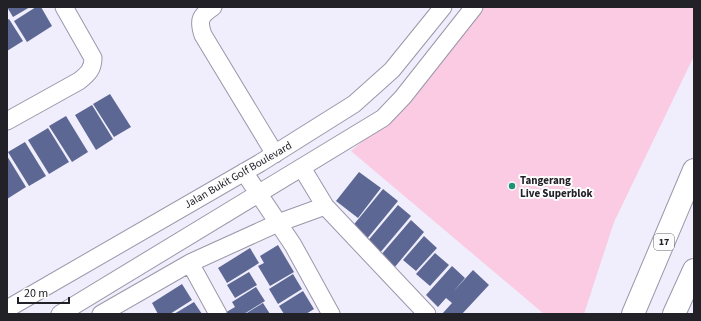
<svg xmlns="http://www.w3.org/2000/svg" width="701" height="321" font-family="'Source Sans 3',sans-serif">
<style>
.green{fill:#facbe2}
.building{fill:#5c6893}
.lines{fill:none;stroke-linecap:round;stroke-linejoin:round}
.street-casing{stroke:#9b97a9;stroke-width:19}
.highway-casing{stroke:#9b97a9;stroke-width:24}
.street{stroke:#fff;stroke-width:17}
.highway{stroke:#fff;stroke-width:22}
.poi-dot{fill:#209275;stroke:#fcfcfc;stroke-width:1.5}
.labels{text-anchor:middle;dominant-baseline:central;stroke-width:4;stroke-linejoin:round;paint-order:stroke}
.shield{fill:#fcfcfc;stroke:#646368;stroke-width:1}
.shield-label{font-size:10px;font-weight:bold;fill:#232128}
.street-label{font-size:11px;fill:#232128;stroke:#fcfcfc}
.poi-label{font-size:11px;font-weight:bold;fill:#232128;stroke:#fcfcfc;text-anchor:start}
</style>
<rect width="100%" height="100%" fill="#f0edfc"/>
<!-- green -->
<path class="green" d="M 484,7 L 694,7 L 694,56 L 614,222 L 584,314 L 544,314 L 351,151 L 414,98 Z"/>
<!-- building -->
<path class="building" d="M 7,7 L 30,7 L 13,17 Z
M 36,7 L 41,7 L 52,26 L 27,42 L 14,21 Z
M 9,19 L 23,41 L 7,51 L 7,20 Z
M 110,94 L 131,127 L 114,137 L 93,104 Z
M 92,105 L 113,139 L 96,150 L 75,115 Z
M 66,116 L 88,152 L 72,162 L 49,126 Z
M 48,128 L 69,162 L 49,174 L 28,140 Z
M 25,142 L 46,176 L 29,186 L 8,152 Z
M 7,156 L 26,187 L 7,199 Z
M 359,172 L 381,188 L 358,218 L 336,201 Z
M 383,189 L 398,201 L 366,240 L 351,228 Z
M 398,205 L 411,216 L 379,254 L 366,243 Z
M 411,220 L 424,232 L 394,268 L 380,256 Z
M 424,236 L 437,248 L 416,271 L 403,260 Z
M 278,245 L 294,272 L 270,286 L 258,266 L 264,263 L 260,256 Z
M 250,248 L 259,263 L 227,283 L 218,268 Z
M 435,253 L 449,265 L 430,286 L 416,274 Z
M 452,266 L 465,278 L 453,292 L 473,270 L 489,285 L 462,314 L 442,314 L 452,303 L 446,298 L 438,307 L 426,295 Z
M 249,272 L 257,285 L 235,298 L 227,285 Z
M 293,274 L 302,289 L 278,304 L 269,289 Z
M 182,284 L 192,300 L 170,314 L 158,314 L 152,303 Z
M 256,287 L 265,301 L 244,314 L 223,314 L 235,307 L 232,302 Z
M 303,291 L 314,309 L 306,314 L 284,314 L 279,306 Z
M 194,302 L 202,314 L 174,314 Z
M 263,303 L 270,314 L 245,314 Z"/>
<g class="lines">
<defs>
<path id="street" d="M 213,7 C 200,16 198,20 203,35 L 275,154
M 7,121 L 79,81 C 88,74 93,69 93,58 L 64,7
M 302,168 L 325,206 L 427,314
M 244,172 L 293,245 L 331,314
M 190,263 L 218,314
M 7,309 L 260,163 L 354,104 L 392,70 L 443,7
M 60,314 L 383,118 L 403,97 L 474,7
M 101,314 L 190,263 L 278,223 L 325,206"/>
<path id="highway" d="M 633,314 L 694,170
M 674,314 L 694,270"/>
</defs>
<!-- street casing -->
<use href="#street" class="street-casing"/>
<!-- highway casing -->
<use href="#highway" class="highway-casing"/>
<!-- street -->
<use href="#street" class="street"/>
<!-- highway -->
<use href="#highway" class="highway"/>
</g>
<!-- markers -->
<circle class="poi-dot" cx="512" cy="186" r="4"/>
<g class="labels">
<!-- shield labels -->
<rect class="shield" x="654" y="234" width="20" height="16" rx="3"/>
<g class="shield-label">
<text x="664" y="242">17</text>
</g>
<!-- street labels -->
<g class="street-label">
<text transform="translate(238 175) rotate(-30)">Jalan Bukit Golf Boulevard</text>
</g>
<!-- poi labels -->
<g class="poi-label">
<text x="520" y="180">Tangerang<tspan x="520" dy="13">Live Superblok</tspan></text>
</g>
</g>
<!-- border -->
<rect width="701" height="321" fill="none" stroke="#232128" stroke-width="16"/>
<!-- scale -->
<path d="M18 297v6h51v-6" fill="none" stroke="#232128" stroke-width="2"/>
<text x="24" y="297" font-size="12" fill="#232128" stroke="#fcfcfc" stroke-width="3" paint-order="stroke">20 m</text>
</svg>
